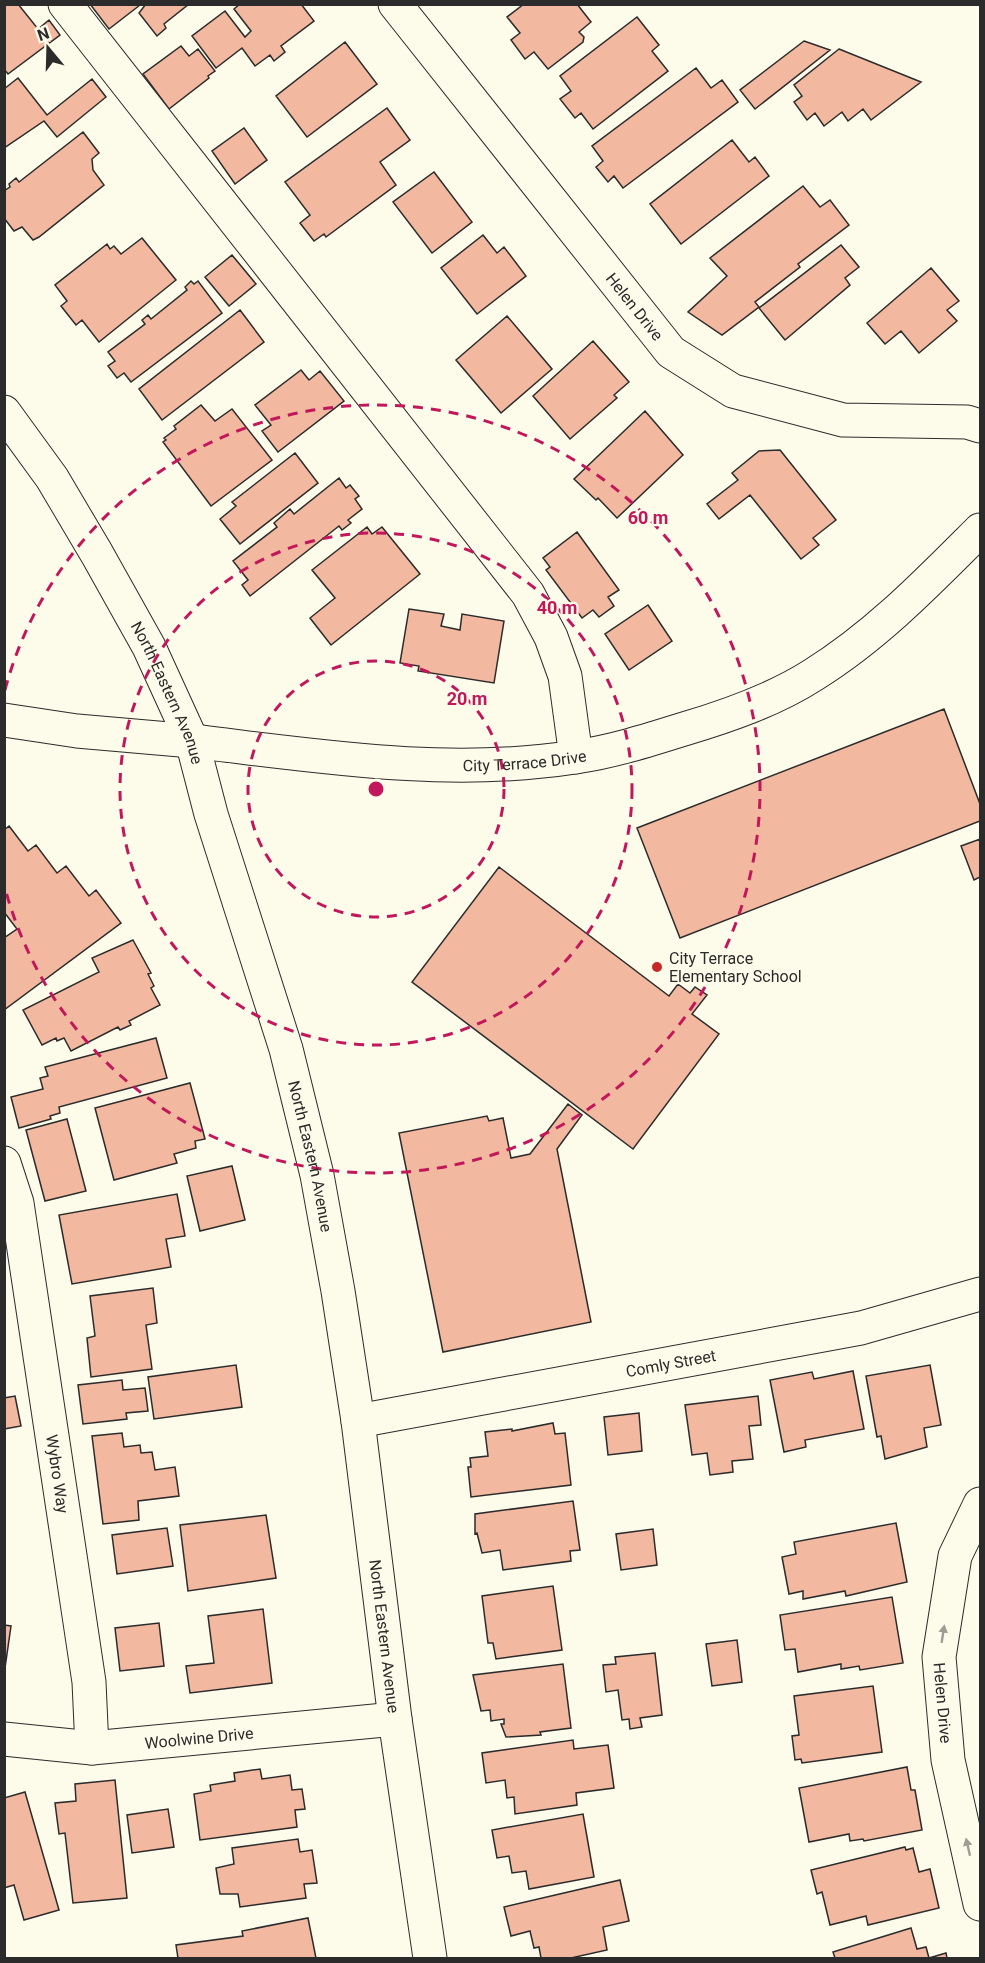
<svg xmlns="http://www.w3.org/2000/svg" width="985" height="1963" font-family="Roboto,sans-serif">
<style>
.building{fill:#f2b8a0;stroke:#2b2b2b;stroke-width:1.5}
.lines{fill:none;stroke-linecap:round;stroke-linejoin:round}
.minor-casing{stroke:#2b2b2b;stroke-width:35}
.major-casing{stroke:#2b2b2b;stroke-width:35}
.minor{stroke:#fdfbea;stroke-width:33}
.major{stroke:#fdfbea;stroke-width:33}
.oneway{fill:#9e9d94}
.ring{fill:none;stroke:#c2185b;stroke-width:3;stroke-dasharray:10 8}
.poi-dot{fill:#c62828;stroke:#fdfbea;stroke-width:2}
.labels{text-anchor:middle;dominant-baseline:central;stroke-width:4.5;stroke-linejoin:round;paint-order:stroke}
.street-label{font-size:16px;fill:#2b2b2b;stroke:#fdfbea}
.poi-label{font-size:16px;fill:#2b2b2b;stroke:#fdfbea;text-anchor:start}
.centre{fill:#c2185b;stroke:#fdfbea;stroke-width:3}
.ring-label{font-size:18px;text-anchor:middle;font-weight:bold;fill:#c2185b;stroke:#fdfbea;stroke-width:4.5;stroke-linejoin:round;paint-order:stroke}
</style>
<rect width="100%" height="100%" fill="#fdfbea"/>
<!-- building -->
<path class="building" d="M 4,4 L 18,4 L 38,29 L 49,20 L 60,35 L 8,74 L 4,69 Z
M 90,4 L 139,4 L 140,5 L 109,29 Z
M 146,4 L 189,4 L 164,24 L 166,28 L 157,36 L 139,13 Z
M 240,4 L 301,4 L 314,21 L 281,46 L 285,52 L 274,61 L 270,55 L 255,66 L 242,48 L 216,68 L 192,36 L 225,11 L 245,37 L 251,31 L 234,9 Z
M 524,4 L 577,4 L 591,22 L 579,32 L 584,37 L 583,42 L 548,69 L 534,52 L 525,59 L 511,40 L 520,33 L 507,17 Z
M 637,17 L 659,45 L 652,51 L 668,71 L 593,129 L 581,113 L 575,118 L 560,99 L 571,91 L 560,76 Z
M 804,41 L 830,50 L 755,109 L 740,90 Z
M 345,42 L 377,84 L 307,137 L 276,96 Z
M 181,46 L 189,56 L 198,49 L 215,71 L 208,76 L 209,78 L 169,109 L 143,74 Z
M 839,49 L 921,82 L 871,120 L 863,109 L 848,121 L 842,112 L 824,126 L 815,113 L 807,120 L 794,102 L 802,96 L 794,85 Z
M 696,68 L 711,88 L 722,80 L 738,102 L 623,188 L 614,176 L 608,182 L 596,167 L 603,161 L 592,146 Z
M 18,78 L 47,115 L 92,79 L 106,97 L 57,137 L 44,121 L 4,148 L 4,89 Z
M 387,108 L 410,140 L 380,162 L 396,185 L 326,237 L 324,234 L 314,241 L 300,223 L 310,215 L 285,182 Z
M 244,128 L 267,160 L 235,184 L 212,151 Z
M 83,132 L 99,153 L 92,159 L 93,170 L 104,185 L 39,237 L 33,240 L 22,227 L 14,231 L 4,218 L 4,191 L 10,187 L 9,184 L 16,178 L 19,182 Z
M 732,140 L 749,162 L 755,157 L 769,176 L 681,244 L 650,204 Z
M 434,172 L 472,222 L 432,253 L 393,202 Z
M 803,186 L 820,207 L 830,200 L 849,225 L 798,264 L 800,267 L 755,302 L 759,307 L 722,335 L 688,312 L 727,276 L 710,258 Z
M 483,235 L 497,253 L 504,247 L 526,276 L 477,314 L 441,268 Z
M 142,238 L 176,280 L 99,342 L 82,320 L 76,325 L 61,306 L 67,301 L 55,285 L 107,244 L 110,249 L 114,246 L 121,254 Z
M 841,245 L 859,267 L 845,278 L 850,285 L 785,340 L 759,308 Z
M 232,255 L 256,284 L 229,306 L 205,277 Z
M 931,268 L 959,301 L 947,310 L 957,321 L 919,353 L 901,331 L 885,344 L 867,323 Z
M 191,281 L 194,284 L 198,281 L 222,313 L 131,382 L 124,373 L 117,378 L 108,366 L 115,361 L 108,352 L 145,324 L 142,320 L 148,315 L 151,319 L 187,290 L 185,287 Z
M 240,310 L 264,342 L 162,420 L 139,389 Z
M 507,316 L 552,369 L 501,413 L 456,360 Z
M 593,341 L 629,382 L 614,395 L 617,398 L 570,439 L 533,396 Z
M 301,370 L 309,380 L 320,371 L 344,401 L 278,452 L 262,431 L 271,425 L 255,405 Z
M 201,405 L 215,421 L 232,409 L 272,460 L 211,506 L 163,442 L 166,440 L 164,438 L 176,429 L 174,426 Z
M 645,411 L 683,455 L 617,518 L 598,498 L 596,500 L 574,479 Z
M 780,450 L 836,520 L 813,538 L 819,545 L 801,559 L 750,495 L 719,519 L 707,504 L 738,480 L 732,473 L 759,451 Z
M 295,453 L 318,483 L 240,544 L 220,519 L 236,506 L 232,502 Z
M 339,478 L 346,488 L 350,485 L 359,496 L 355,499 L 362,509 L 348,520 L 351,523 L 342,530 L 339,526 L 250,596 L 242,585 L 248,580 L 233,561 L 277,527 L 274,523 L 290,509 L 294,514 Z
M 367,527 L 372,534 L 382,527 L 420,574 L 331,645 L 310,618 L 335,598 L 312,570 Z
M 577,532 L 619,590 L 608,597 L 614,606 L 599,617 L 593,610 L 582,618 L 546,570 L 550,567 L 543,558 Z
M 648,605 L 672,641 L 629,670 L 605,634 Z
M 409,609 L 444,614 L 441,626 L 460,630 L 462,614 L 504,621 L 494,683 L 418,671 L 419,666 L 400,663 Z
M 944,709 L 980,804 L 980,821 L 680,938 L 637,828 Z
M 9,826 L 28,851 L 36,845 L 57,873 L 66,866 L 89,896 L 96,890 L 121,923 L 4,1010 L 4,938 L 17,929 L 4,912 L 4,830 Z
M 980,839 L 980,877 L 974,880 L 961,846 Z
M 499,867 L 669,996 L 678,984 L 690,993 L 695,987 L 707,995 L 692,1014 L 719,1034 L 633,1149 L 412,982 Z
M 133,940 L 151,973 L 148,974 L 154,986 L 151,988 L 160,1005 L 129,1021 L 131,1025 L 120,1030 L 118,1027 L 71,1051 L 64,1038 L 57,1041 L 56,1038 L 42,1045 L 23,1010 L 99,972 L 92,958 Z
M 156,1038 L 167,1078 L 59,1107 L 60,1113 L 50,1116 L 51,1119 L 19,1128 L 11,1097 L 43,1089 L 40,1078 L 48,1076 L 45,1067 Z
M 190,1083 L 205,1139 L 195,1141 L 196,1148 L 174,1154 L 177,1163 L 114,1180 L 95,1108 Z
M 568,1104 L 582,1115 L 557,1149 L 591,1322 L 443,1352 L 399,1133 L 487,1116 L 489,1121 L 503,1118 L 511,1158 L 530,1154 Z
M 67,1119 L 86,1191 L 45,1201 L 26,1130 Z
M 232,1166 L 245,1220 L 200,1231 L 187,1176 Z
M 177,1194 L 185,1236 L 166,1239 L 171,1267 L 72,1284 L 59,1215 Z
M 153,1288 L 157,1323 L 146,1325 L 152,1369 L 91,1377 L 87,1338 L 95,1336 L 90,1296 Z
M 236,1365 L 242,1407 L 154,1419 L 148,1377 Z
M 930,1365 L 941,1425 L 924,1428 L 927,1447 L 885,1459 L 881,1436 L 877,1437 L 866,1376 Z
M 853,1371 L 864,1429 L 805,1440 L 806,1447 L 784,1452 L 770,1380 L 812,1372 L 814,1379 Z
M 122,1380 L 123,1390 L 145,1388 L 148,1411 L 126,1413 L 127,1419 L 83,1424 L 78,1385 Z
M 15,1396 L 21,1426 L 4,1429 L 4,1398 Z
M 758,1396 L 761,1425 L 749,1426 L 753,1459 L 732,1461 L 733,1472 L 710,1475 L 707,1453 L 692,1455 L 685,1405 Z
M 639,1413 L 642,1451 L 608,1455 L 604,1417 Z
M 553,1423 L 555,1434 L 565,1433 L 571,1485 L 471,1497 L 468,1467 L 471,1467 L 470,1458 L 488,1456 L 485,1432 L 512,1429 L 512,1431 Z
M 122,1433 L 124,1447 L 140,1445 L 141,1453 L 152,1452 L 155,1470 L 175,1467 L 179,1496 L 138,1501 L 139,1520 L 103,1524 L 92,1436 Z
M 573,1501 L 580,1550 L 570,1551 L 571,1561 L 503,1570 L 500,1550 L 482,1553 L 477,1533 L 475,1534 L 475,1514 Z
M 266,1515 L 276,1578 L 188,1591 L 180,1525 Z
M 896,1523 L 907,1582 L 846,1596 L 845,1591 L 803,1599 L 803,1591 L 789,1594 L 782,1557 L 796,1554 L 794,1542 Z
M 167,1528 L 173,1566 L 117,1574 L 112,1535 Z
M 653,1529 L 657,1565 L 621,1570 L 616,1534 Z
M 553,1586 L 562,1650 L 496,1659 L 493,1643 L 488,1643 L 482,1596 Z
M 892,1597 L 903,1663 L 860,1670 L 859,1666 L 841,1669 L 841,1664 L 798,1672 L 795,1649 L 785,1650 L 780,1615 Z
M 263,1609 L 272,1683 L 190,1693 L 186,1666 L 214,1663 L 208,1616 Z
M 159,1623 L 164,1666 L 120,1671 L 115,1628 Z
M 4,1625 L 11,1626 L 4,1675 Z
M 737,1640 L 742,1682 L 712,1686 L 706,1644 Z
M 655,1653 L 662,1715 L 640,1718 L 642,1727 L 630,1729 L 629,1719 L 622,1720 L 618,1690 L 606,1692 L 603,1665 L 616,1664 L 615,1657 Z
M 563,1664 L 571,1728 L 540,1732 L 541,1735 L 506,1737 L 501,1724 L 504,1724 L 504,1719 L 491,1721 L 490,1710 L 481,1711 L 473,1675 Z
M 873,1686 L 882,1752 L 802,1763 L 801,1759 L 795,1760 L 792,1736 L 799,1735 L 794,1696 Z
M 573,1740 L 574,1749 L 608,1745 L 614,1788 L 576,1793 L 577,1805 L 515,1814 L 514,1797 L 507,1798 L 505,1780 L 486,1783 L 482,1753 Z
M 907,1767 L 911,1790 L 915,1790 L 922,1830 L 864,1841 L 863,1839 L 850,1841 L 849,1834 L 809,1842 L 799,1788 Z
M 260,1769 L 262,1779 L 290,1775 L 292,1790 L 302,1789 L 305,1809 L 295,1810 L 297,1827 L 200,1840 L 194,1794 L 211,1791 L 210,1785 L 235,1781 L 234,1773 Z
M 115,1780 L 127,1898 L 73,1903 L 65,1833 L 59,1834 L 55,1803 L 76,1801 L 75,1784 Z
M 25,1792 L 59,1910 L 24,1920 L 14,1885 L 4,1888 L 4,1798 Z
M 168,1809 L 174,1847 L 132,1853 L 127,1815 Z
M 583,1814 L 594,1877 L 529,1889 L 526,1871 L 512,1873 L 509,1856 L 497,1858 L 492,1830 Z
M 298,1839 L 300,1852 L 312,1850 L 317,1883 L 304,1884 L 306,1898 L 240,1907 L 238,1894 L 220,1894 L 216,1868 L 234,1864 L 232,1848 Z
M 905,1847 L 906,1850 L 913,1848 L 919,1872 L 930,1869 L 939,1908 L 868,1925 L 866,1916 L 830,1925 L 822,1892 L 817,1894 L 811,1870 Z
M 620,1880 L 629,1921 L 603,1927 L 607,1950 L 571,1958 L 541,1958 L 539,1947 L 534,1948 L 530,1931 L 511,1936 L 504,1907 Z
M 308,1918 L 316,1958 L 178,1958 L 176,1945 L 243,1936 L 242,1931 Z
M 911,1928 L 917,1949 L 926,1947 L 929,1958 L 946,1953 L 947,1958 L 835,1958 L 833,1952 Z"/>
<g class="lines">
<defs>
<g id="minor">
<path d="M 65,4 L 528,594 L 551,637 L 565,676 L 576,757"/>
<path id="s1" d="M 395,4 L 671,352 L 733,391 L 843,420 L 967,422 L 980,426"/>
<path id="s2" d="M 192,741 C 319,756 447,777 575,757 C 611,752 649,740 684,729 C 728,716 774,700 813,675 C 876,636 928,582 980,530"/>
<path id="s3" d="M 4,1163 L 17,1203 L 89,1682 L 92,1748"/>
<path id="s4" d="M 358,1421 L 861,1328 L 980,1294"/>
<path id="s5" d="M 980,1504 L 955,1556 L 939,1657 L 948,1760 L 980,1904"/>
<path id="s6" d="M 4,1739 L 92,1748 L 395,1719"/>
</g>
<g id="major">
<path id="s7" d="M 4,412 L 52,478 L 97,554 L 149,647 L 192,741 L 211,814 L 286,1049 L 317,1175 L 338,1291 L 358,1421 L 395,1719 L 430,1958"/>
<path d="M 4,720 L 77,731 L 192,741"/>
</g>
</defs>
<!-- minor casing -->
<use href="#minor" class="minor-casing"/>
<!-- major casing -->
<use href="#major" class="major-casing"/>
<!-- minor -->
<use href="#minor" class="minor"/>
<!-- major -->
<use href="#major" class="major"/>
</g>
<!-- one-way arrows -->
<defs><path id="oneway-solid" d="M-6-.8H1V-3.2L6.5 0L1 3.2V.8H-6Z" transform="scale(1.5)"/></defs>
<g class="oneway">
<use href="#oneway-solid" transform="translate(943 1634) rotate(-81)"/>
<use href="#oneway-solid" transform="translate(968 1847) rotate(-103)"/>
</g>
<!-- distance rings -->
<g class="ring">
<circle cx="376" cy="789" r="128"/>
<circle cx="376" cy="789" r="256"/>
<path d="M5 690A384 384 0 1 1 5 888"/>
</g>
<!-- markers -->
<circle class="poi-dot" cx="657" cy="967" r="6"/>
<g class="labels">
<!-- street labels -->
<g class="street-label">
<text stroke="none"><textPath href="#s1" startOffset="386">Helen Drive</textPath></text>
<text stroke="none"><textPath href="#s7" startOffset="326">North Eastern Avenue</textPath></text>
<text stroke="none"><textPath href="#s2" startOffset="334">City Terrace Drive</textPath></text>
<text stroke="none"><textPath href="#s7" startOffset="812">North Eastern Avenue</textPath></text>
<text stroke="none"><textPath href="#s4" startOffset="318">Comly Street</textPath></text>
<text stroke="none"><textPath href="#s3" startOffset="316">Wybro Way</textPath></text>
<text stroke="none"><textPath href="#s7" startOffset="1298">North Eastern Avenue</textPath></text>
<text stroke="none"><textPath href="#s5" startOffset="206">Helen Drive</textPath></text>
<text stroke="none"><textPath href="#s6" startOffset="196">Woolwine Drive</textPath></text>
</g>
<!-- poi labels -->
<g class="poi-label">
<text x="669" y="958">City Terrace<tspan x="669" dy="18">Elementary School</tspan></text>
</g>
</g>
<circle cx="376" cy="789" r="9" class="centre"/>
<g class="ring-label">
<text x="648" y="524">60 m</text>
<text x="557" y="614">40 m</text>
<text x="467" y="705">20 m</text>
</g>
<!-- border -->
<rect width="985" height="1963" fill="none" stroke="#2b2b2b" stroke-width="12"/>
<!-- north arrow -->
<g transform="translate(48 48) rotate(341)" stroke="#fdfbea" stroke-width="4.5" paint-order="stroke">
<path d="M0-4.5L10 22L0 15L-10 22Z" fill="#2b2b2b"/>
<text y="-9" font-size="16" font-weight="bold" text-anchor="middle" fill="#2b2b2b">N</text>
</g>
</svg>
